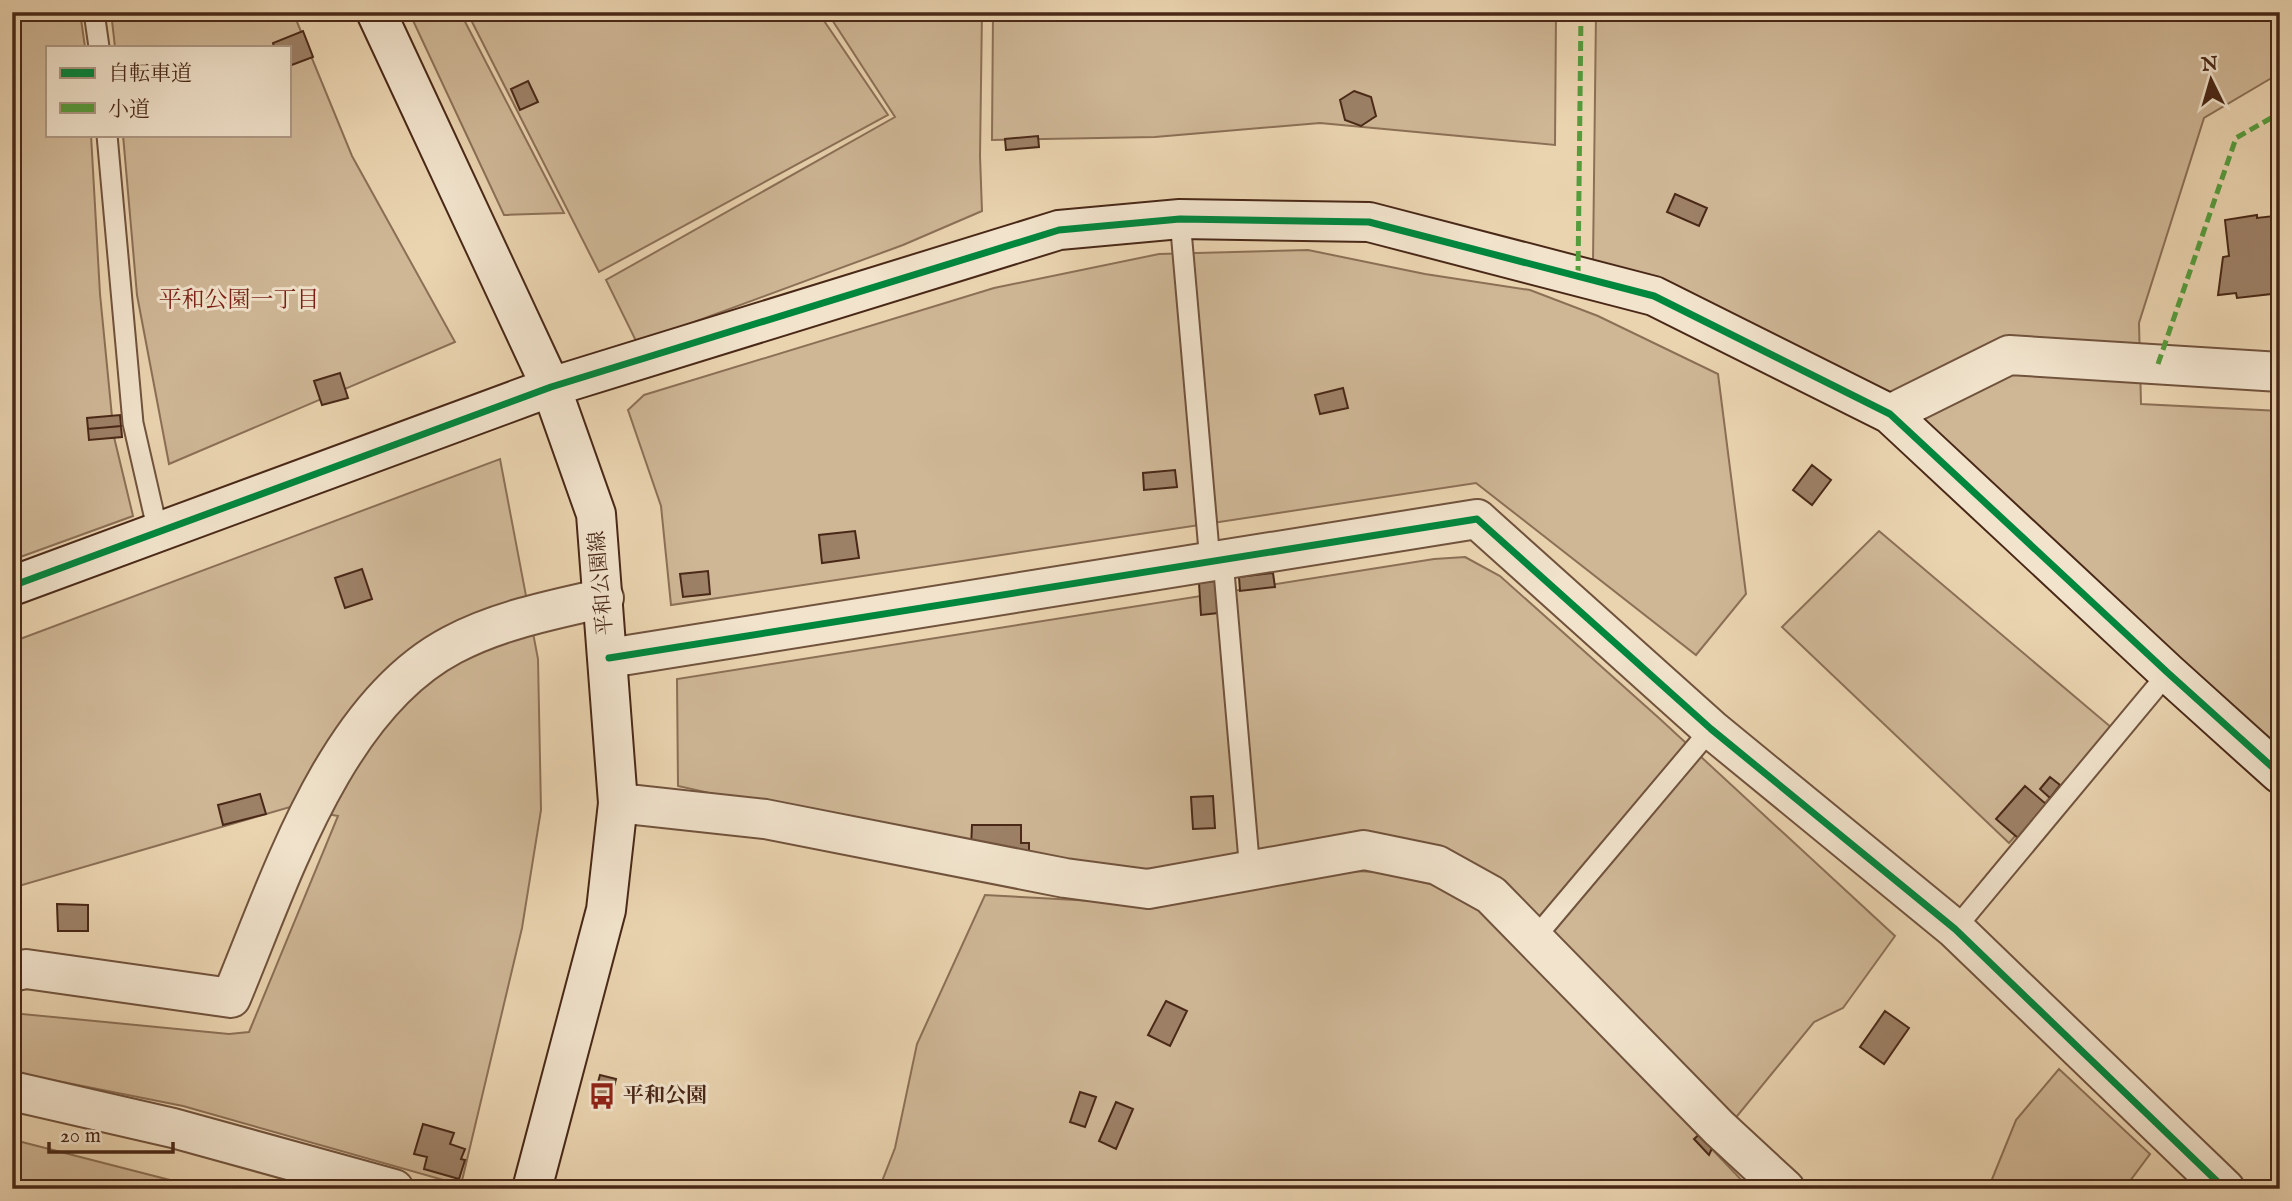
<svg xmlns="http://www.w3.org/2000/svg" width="2292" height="1201" font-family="'IM FELL English','Noto Serif JP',serif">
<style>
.green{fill:#cfb796;stroke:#8c7056;stroke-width:2}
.building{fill:#9d8167;stroke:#492817;stroke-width:2}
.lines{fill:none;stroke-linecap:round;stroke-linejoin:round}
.lane-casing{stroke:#71533d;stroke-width:23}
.street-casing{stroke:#71533d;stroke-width:42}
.secondary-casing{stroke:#492817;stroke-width:42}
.lane{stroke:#f1e3cc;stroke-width:19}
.street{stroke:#f1e3cc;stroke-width:38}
.secondary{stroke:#f1e3cc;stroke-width:38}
.quiet{stroke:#559c3d;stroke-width:5;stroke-dasharray:10 5;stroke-linecap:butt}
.cycleway-casing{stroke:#f1e3cc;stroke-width:11}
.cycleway{stroke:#00873e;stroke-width:7}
.labels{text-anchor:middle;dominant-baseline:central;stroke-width:6;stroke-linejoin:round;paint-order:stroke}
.street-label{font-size:21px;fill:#492817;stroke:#f1e3cc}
.poi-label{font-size:21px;font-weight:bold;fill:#492817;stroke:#f1e3cc;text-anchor:start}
.neighbourhood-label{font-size:23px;fill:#7a1f14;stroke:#f1e3cc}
</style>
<rect width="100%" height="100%" fill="#ead4b0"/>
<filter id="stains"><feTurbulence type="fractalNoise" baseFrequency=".00286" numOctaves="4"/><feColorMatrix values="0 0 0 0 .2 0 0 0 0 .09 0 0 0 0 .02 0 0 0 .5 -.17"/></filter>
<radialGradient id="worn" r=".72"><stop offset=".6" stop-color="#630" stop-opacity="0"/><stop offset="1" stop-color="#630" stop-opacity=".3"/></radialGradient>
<!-- green -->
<path class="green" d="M 12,12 L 80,12 L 85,47 L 47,47 L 47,135 L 91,135 L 100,294 L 114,437 L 133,516 L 12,560 Z
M 111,12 L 293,12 L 352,156 L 455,342 L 169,464 L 137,295 L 123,135 L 289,135 L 289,47 L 115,47 Z
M 409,12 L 460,12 L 564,213 L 504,215 Z
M 467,12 L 818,12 L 888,115 L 599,272 Z
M 827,12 L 982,12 L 980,156 L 982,211 L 903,245 L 637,343 L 606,280 L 895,117 Z
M 993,12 L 1556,12 L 1555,145 L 1320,123 L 1155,137 L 992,140 Z
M 1596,12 L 2280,12 L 2280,73 L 2204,118 L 2139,323 L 2141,404 L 2280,411 L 2280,754 L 1931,432 L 1593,262 Z
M 1308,250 L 1425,274 L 1530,290 L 1598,316 L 1718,374 L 1746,594 L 1696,655 L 1476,483 L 671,605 L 661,506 L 628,410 L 644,395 L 994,288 L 1159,254 Z
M 500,459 L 538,659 L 541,810 L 522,928 L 461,1185 L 183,1106 L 12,1072 L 12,1013 L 229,1034 L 249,1032 L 338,816 L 290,807 L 12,888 L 12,642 Z
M 1879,531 L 2112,728 L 2009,843 L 1782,627 Z
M 1465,557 L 1500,576 L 1660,719 L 1895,936 L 1843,1008 L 1814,1022 L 1729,1126 L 1469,864 L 1231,865 L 1090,878 L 678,786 L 677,679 L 1434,559 Z
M 1324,870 L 1378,872 L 1435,885 L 1487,913 L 1750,1189 L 879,1189 L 895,1148 L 917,1044 L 985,895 L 1113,902 Z
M 2059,1069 L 2150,1154 L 2124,1189 L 1988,1189 L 2016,1120 Z
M 12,1140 L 18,1141 L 205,1189 L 12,1189 Z"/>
<!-- building -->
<path class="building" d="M 303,31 L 313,57 L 289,66 L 289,47 L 274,47 L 273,43 Z
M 528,81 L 538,102 L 520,110 L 511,89 Z
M 1354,91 L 1371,97 L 1376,116 L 1361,126 L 1345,120 L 1340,100 Z
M 1038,136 L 1039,147 L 1006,150 L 1005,139 Z
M 1675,194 L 1707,208 L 1699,226 L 1667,212 Z
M 2257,215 L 2257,218 L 2274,216 L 2275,225 L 2280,224 L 2280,293 L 2237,298 L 2236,293 L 2218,295 L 2223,257 L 2229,256 L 2225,220 Z
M 340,373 L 348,398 L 322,405 L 314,381 Z
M 1343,388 L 1348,408 L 1320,414 L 1315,395 Z
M 120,415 L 121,426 L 88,429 L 87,418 Z
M 121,426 L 122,437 L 89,440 L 88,429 Z
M 1812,465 L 1831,480 L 1812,505 L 1793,490 Z
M 1175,470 L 1177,487 L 1144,490 L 1143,473 Z
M 855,531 L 859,558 L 822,563 L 819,535 Z
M 362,569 L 372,599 L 345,608 L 335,578 Z
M 708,571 L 710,594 L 683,597 L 680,574 Z
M 1273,573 L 1275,587 L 1240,591 L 1239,577 Z
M 1215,581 L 1218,613 L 1201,615 L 1199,583 Z
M 2050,777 L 2060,785 L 2050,798 L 2040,789 Z
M 2025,786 L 2046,804 L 2018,838 L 1996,819 Z
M 260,794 L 266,814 L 223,825 L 218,805 Z
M 1213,796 L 1215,828 L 1193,829 L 1191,797 Z
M 972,825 L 1021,825 L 1021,843 L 1029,843 L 1029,857 L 971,848 Z
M 57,904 L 88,905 L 88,931 L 58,931 Z
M 1166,1001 L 1187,1011 L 1170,1046 L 1148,1035 Z
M 1885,1011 L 1909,1028 L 1884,1064 L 1860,1047 Z
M 600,1075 L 616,1079 L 609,1105 L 593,1100 Z
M 1080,1092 L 1096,1097 L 1085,1127 L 1070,1122 Z
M 1116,1102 L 1133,1109 L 1116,1149 L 1099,1141 Z
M 423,1124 L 454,1133 L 450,1144 L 465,1149 L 461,1159 L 465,1160 L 459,1179 L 424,1169 L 427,1157 L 414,1154 Z
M 1703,1131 L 1714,1144 L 1709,1155 L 1694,1139 Z"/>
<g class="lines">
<defs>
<path id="lane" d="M 94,12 L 99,47
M 107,135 L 133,423 L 158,532
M 1180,219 L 1210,562
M 1223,560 L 1250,872
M 1955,929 L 2168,673
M 1534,939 L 1711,729"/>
<path id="street" d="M 1890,414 L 2009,355 L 2280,372
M 609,658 L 1477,519 L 1711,729 L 1955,929 L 2225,1189
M 618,803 L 765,819 L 1065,878 L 1148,889 L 1364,850 L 1437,865 L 1491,895 L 1719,1128 L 1785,1189
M 12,972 L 26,969 L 231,998 C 280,881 334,707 452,645 C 499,620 552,610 604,598
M 12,1091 L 173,1128 L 394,1189"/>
<path id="secondary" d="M 376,12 L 551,387 L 596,514 L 618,803 L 606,910 L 532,1189
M 12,586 L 551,387 L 1059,230 L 1180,219 L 1369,222 L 1654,296 L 1890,414 L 2168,673 L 2280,774"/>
</defs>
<!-- lane casing -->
<use href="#lane" class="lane-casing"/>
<!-- street casing -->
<use href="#street" class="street-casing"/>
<!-- secondary casing -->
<use href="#secondary" class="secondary-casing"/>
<!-- lane -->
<use href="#lane" class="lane"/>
<!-- street -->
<use href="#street" class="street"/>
<!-- secondary -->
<use href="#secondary" class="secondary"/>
<!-- quiet -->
<path class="quiet" d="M 1578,276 L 1581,12
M 2158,364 L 2236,138 L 2280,113"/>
<defs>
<path id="cycleway" d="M 12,586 L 551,387 L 1059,230 L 1180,219 L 1369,222 L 1654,296 L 1890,414 L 2168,673 L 2280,774
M 609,658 L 1477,519 L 1711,729 L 1955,929 L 2225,1189"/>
</defs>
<!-- cycleway casing -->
<use href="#cycleway" class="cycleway-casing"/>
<!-- cycleway -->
<use href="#cycleway" class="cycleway"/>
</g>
<!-- icons -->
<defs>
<symbol id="bus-bare" viewBox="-9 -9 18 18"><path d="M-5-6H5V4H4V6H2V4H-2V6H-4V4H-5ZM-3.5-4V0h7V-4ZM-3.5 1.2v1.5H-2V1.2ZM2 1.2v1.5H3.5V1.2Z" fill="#8f2418" stroke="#f1e3cc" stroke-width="2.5" paint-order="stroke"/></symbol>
</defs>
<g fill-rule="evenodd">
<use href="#bus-bare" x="583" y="1077" width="38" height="38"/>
</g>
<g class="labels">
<!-- street labels -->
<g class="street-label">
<text transform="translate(602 583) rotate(-95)">平和公園線</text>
</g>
<!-- poi labels -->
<g class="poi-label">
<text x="623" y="1096">平和公園</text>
</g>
<!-- neighbourhood labels -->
<g class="neighbourhood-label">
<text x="239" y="300">平和公園一丁目</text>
</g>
</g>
<!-- margin -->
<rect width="2292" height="1201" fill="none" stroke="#ead4b0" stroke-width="42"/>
<rect x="14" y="14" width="2264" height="1173" fill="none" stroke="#492817" stroke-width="3.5"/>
<rect x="21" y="21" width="2250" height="1159" fill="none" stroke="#492817" stroke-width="2"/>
<!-- legend -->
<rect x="46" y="46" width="245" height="91" fill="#f1e3cc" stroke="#ae9884" stroke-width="2"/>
<rect x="60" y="68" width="35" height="10" fill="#00873e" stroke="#ae9884" stroke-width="2"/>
<text x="108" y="80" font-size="21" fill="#492817">自転車道</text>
<rect x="60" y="103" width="35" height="10" fill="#559c3d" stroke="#ae9884" stroke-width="2"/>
<text x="108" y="116" font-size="21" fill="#492817">小道</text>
<!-- north arrow -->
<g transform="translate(2211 80) rotate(355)" stroke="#f1e3cc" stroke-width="5" paint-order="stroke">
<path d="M0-5L12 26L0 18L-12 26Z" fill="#492817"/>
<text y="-10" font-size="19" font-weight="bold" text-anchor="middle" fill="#492817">N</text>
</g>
<!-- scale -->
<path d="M49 1142v10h124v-10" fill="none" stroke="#492817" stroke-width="3.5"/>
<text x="60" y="1142" font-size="21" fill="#492817" stroke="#f1e3cc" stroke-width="5" paint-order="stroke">20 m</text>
<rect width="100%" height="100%" filter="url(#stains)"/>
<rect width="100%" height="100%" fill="url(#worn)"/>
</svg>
